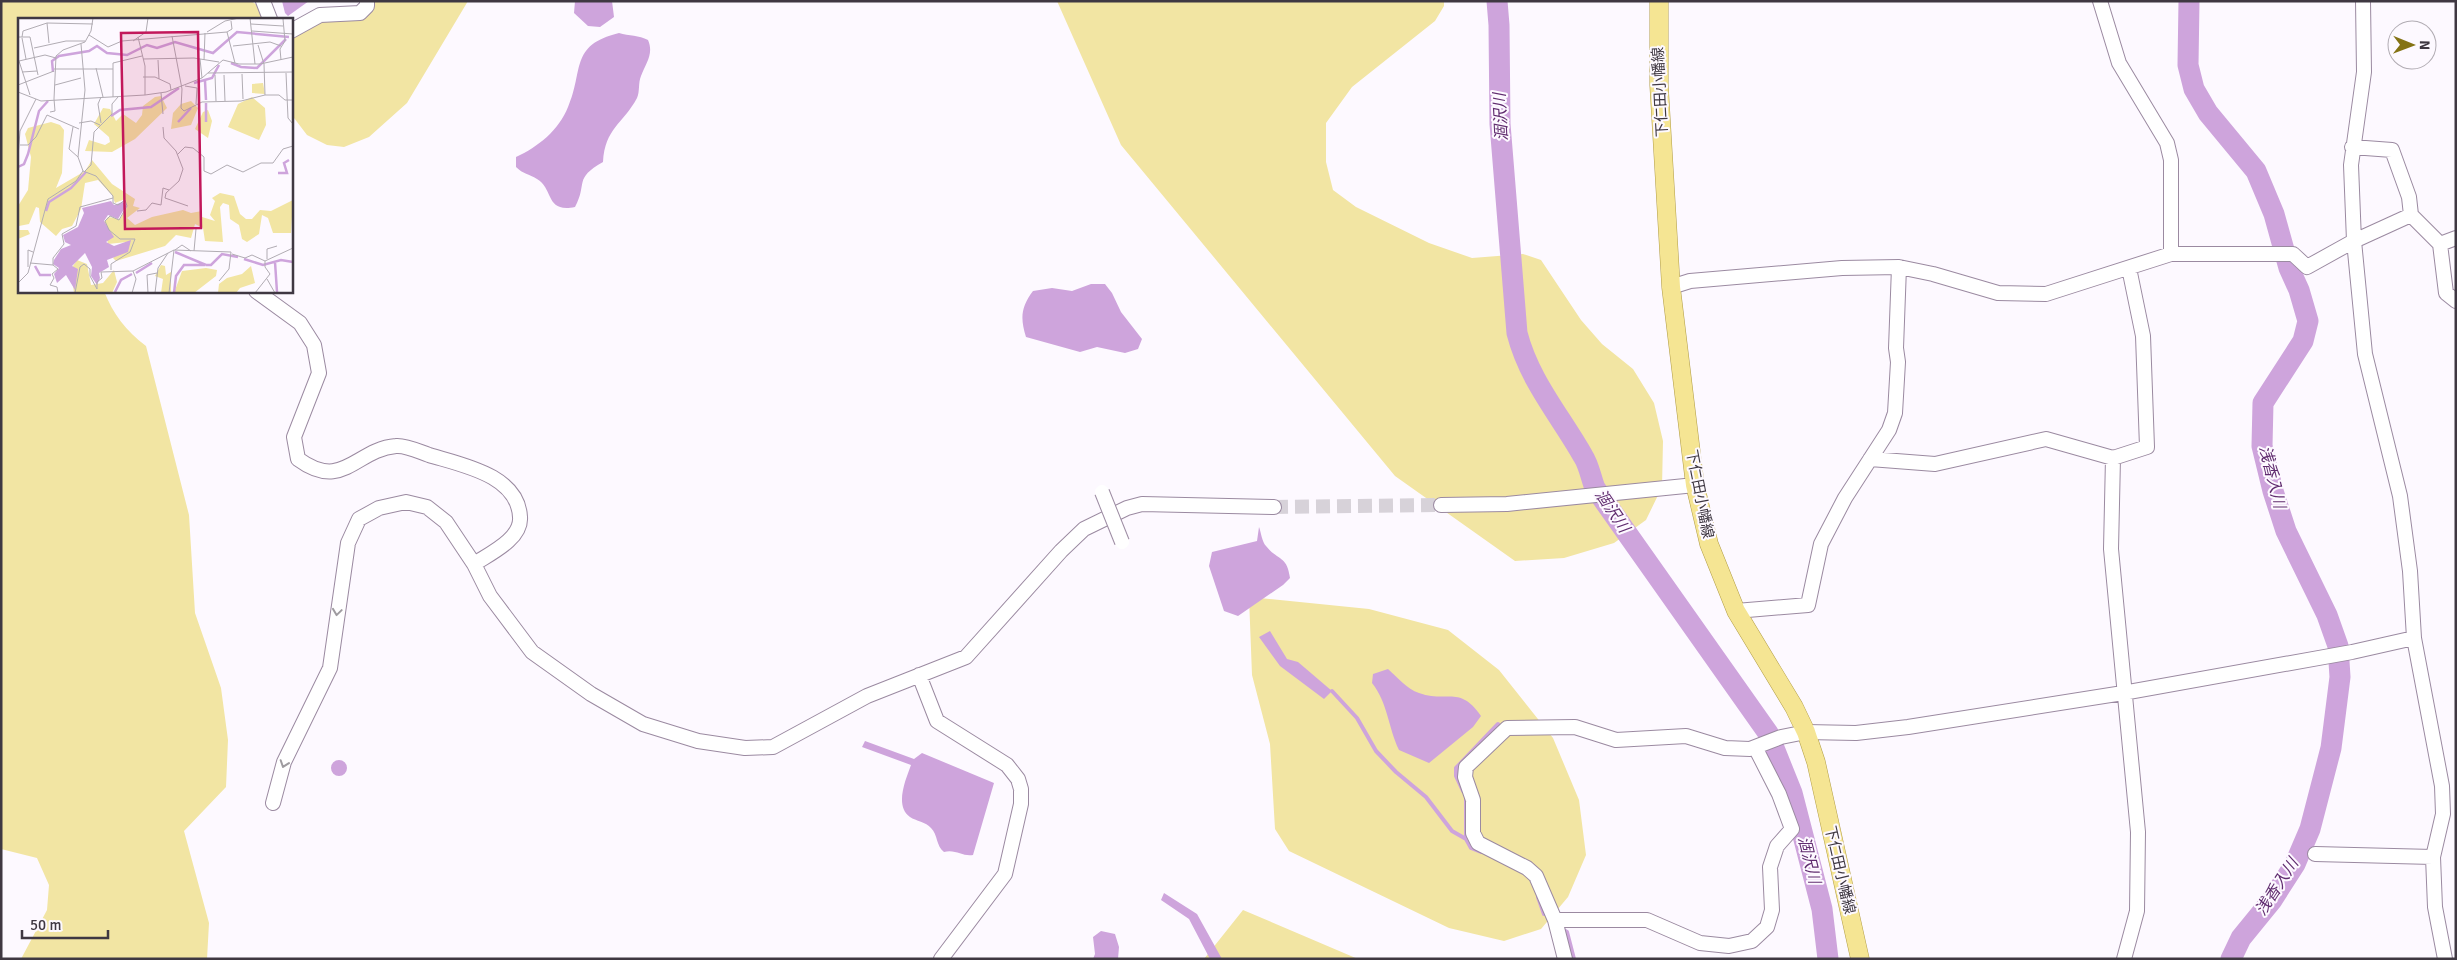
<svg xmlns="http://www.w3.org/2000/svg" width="2457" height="960" font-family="Signika,'Noto Sans JP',sans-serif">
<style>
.green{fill:#f2e5a3}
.water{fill:#cea4dc}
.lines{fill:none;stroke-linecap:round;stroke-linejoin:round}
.stream{stroke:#cea4dc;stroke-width:4}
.river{stroke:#cea4dc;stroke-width:21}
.minor-tunnel{stroke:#d7d2d9;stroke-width:14;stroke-dasharray:14 7;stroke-linecap:butt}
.minor-casing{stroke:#9b8aa1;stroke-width:16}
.major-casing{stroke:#b19d48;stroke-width:19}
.minor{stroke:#fff;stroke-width:14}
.major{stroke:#f5e593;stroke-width:18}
.minor-bridge-casing{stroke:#9b8aa1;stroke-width:16;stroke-linecap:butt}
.minor-bridge{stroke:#fff;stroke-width:14}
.oneway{stroke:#9f9ca0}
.labels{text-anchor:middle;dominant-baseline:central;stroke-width:4;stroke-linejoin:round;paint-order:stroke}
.street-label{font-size:15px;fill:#3f3842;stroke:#fdf9ff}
.water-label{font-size:16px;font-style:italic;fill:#602c6f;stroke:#fdf9ff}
.inset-river{fill:none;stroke:#cea4dc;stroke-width:2.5}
.inset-road{fill:none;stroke:#b1acb3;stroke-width:1}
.view{fill:#c2185b;fill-opacity:0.15;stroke:#c2185b;stroke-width:2.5}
.inset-edge{fill:none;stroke:#3f3842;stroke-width:2.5}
</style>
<rect width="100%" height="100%" fill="#fdf9ff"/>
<!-- green -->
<path class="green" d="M 1,1 L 251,1 L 257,5 L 266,19 L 19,19 L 19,291 L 104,291 C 113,314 126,331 146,346 L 189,515 L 195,613 L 221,688 L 228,740 L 226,787 L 184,831 L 209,923 L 207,959 L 21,959 L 47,910 L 49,885 L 37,858 L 1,849 Z
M 373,1 L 468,1 L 407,103 L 369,137 L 344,147 L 327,145 L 307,135 L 291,114 L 291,37 L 323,20 L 374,10 Z
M 1057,1 L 1444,1 L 1444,6 L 1435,21 L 1352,87 L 1326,123 L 1326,162 L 1333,190 L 1356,207 L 1429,243 L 1472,258 L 1523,254 L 1541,260 L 1581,320 L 1602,344 L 1633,369 L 1654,403 L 1663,441 L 1662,487 L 1646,520 L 1614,543 L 1564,558 L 1515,561 L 1395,476 L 1121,145 Z
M 1249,597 L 1369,609 L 1448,630 L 1499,670 L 1553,738 L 1579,800 L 1586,855 L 1568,897 L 1541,929 L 1504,941 L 1449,928 L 1289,851 L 1275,829 L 1270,744 L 1252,675 Z
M 1243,910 L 1358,959 L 1204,959 Z"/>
<!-- water -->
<path class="water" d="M 282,1 L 309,1 L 288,16 L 285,13 Z
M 575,1 L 612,1 L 614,17 L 600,27 L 588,26 L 574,13 Z
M 619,33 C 629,36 639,35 648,40 C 654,54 646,63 641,76 C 638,83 640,92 637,98 C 623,124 605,128 603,162 C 573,179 588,183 575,207 C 545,213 554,189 537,179 C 529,174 523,174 516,167 L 516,157 C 538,147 559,130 568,107 C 584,71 569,45 619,33 Z
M 1091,284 L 1105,284 L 1112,293 L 1121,312 L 1142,339 L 1138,349 L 1125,353 L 1097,347 L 1080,352 L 1026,337 C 1020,318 1021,307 1033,291 L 1052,288 L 1072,291 Z
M 1259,527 C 1261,532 1262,542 1266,546 C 1278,561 1287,555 1290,578 L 1283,585 L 1238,616 L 1224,611 L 1209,566 L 1212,552 L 1257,541 Z
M 1270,631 L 1287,659 L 1298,662 L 1332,691 L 1324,699 L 1280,666 L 1259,637 Z
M 1388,669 C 1397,677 1407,689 1419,693 C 1447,703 1460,685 1481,716 L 1473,727 L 1429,763 L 1399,750 C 1388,727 1388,703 1372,683 L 1373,674 Z
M 865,741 L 914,759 L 922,753 L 994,783 L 973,855 C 963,857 956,849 944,852 C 936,846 938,835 931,828 C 926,822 916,821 910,817 C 894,806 906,779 911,765 L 862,747 Z
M331 768a8 8 0 1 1 16 0a8 8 0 1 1-16 0Z
M 1164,893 L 1197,914 L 1222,959 L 1210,959 L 1189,919 L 1161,900 Z
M 1101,931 L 1115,934 L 1119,947 L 1118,959 L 1093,959 L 1095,954 L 1093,937 Z"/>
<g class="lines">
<!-- stream -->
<path class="stream" d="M 1332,691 L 1357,718 L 1376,751 L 1396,772 L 1426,797 L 1452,831 L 1466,839 L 1471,848 L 1481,852
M 1463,791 L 1456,776 L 1456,768 L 1498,724
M 1466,797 L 1466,839
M 1538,897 L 1544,914
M 1562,929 L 1567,932 L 1574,959"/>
<!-- river -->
<path class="river" d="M 1497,1 L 1499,25 L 1500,124 L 1517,333 C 1529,380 1559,414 1583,456 C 1589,465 1591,478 1595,488 L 1768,733 L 1792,793 L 1822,909 L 1828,959
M 2189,1 L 2188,65 L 2194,89 L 2208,113 L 2256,171 L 2274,214 L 2289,268 L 2299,290 L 2308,321 L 2303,341 L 2263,403 L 2262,446 L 2273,491 L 2286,531 L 2327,615 L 2338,646 L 2340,677 L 2331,748 L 2310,829 L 2295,864 L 2272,900 L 2241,938 L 2231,959"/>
<!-- minor-tunnel -->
<path class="minor-tunnel" d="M 1274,507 L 1441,505"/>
<defs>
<path id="minor" d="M 263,1 L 270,19
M 2100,1 L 2119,63 L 2167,143 L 2171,160 L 2171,254
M 2363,1 L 2364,72 L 2351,165 L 2354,241 L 2365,354 L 2400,496 L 2410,571 L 2414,638 L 2442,786 L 2443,814 L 2433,857 L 2435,907 L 2445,959
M 291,31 L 320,15 L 360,13 L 367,6 L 367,1
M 2352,147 L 2392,150 L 2409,197 L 2411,215 L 2440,244 L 2446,293 L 2456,301
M 2440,244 L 2456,238
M 1671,287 L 1690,281 L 1842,268 L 1899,267 L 1933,274 L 1998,293 L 2046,294 L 2171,254 L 2293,254 L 2307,267 L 2354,241 L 2411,215
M 256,291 L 300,323 L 314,345 L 319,373 L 294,437 L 298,459 C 343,492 356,449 396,446 C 406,445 420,452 429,455 C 462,465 518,475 520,517 C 522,539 489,554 474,564
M 1870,459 L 1935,464 L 2046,439 L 2113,458
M 1441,505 L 1507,504 L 1695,485
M 1736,611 L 1808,605 L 1821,544 L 1845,498 L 1889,430 L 1895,413 L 1898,362 L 1896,348 L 1899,267
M 919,675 L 937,721 L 1007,765 L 1018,779 L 1021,789 L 1021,804 L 1005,874 L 941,959
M 273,803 L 284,762 L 330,668 L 348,543 L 359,519 L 379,508 L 406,502 L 427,507 L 446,522 L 474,564 L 490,596 L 532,652 L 591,694 L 643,724 L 698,741 L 745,748 L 773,747 L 867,696 L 966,657 L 1061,551 L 1084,529 L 1127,508 L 1142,504 L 1274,507
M 2315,854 L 2433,857
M 1555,920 L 1647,920 L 1700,943 L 1729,946 L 1752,941 L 1767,927 L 1772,910 L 1770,867 L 1777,846 L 1792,829 L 1779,794 L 1755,747
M 1565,959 L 1555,920 L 1536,876 L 1527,868 L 1478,843 L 1473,833 L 1473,800 L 1465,777 L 1466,767 L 1507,728 L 1575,727 L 1616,740 L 1686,736 L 1725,748 L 1750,749 L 1781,737 L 1806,732 L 1856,733 L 1908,727 L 2123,693 L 2352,652 L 2414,638
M 2124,959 L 2137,911 L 2138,832 L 2111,549 L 2113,458 L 2147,447 L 2143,336 L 2129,268"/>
<path id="major" d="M 1659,1 L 1659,85 L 1671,287 L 1695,485 L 1709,544 L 1736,611 L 1794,707 L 1806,732 L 1816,762 L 1860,959"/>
</defs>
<!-- minor casing -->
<use href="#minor" class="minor-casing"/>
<!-- major casing -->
<use href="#major" class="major-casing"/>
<!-- minor -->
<use href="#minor" class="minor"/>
<!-- major -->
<use href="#major" class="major"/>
<defs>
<path id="minor-bridge" d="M 1102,492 L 1122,542"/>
</defs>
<!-- minor-bridge casing -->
<use href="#minor-bridge" class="minor-bridge-casing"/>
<!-- minor-bridge -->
<use href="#minor-bridge" class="minor-bridge"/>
</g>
<!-- one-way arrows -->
<defs><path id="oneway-chevron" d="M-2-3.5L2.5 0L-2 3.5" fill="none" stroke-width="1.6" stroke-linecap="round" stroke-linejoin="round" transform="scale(1.25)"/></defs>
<g class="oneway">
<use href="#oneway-chevron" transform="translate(337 612) rotate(98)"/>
<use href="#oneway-chevron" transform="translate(284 764) rotate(109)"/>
</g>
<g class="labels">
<!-- street labels -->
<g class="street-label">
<text transform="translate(1660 92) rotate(-93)">下仁田小幡線</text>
<text transform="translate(1700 494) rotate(79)">下仁田小幡線</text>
<text transform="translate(1840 870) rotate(77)">下仁田小幡線</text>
</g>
<!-- water labels -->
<g class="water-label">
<text transform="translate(1501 117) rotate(-93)">涸沢川</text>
<text transform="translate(2272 477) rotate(76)">浅香入川</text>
<text transform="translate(1612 511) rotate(56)">涸沢川</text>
<text transform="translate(1809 860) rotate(76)">涸沢川</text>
<text transform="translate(2277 887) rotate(-57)">浅香入川</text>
</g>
</g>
<!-- overview -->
<g transform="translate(18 18)">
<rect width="275" height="275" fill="#fdf9ff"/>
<path d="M 245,65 L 247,76 L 234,75 L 234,66 ZM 143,78 L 149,90 L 117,121 L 94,134 L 67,133 L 71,122 L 87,127 L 92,124 L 91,119 L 76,106 L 85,90 L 92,91 L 98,103 L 105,96 L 118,105 L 124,97 L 125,88 L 137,79 ZM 234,79 L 247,90 L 248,107 L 241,122 L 210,109 L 220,86 ZM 173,83 L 180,90 L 173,107 L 153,111 L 155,95 L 163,86 ZM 190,92 L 194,103 L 190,120 L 177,111 L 185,94 ZM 33,104 L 42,107 L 46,112 L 44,155 L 38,170 L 67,153 L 74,142 L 94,166 L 117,181 L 115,188 L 122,190 L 109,200 L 117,207 L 134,199 L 165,192 L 173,195 L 184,193 L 184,199 L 197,203 L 192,197 L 197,183 L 194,180 L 202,175 L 216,178 L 222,196 L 228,201 L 234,201 L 242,192 L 253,193 L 275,182 L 273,215 L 255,215 L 250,200 L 244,197 L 241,216 L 229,224 L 224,221 L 221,207 L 212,201 L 211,187 L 205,185 L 202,189 L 205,224 L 187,223 L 185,210 L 177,206 L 173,220 L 158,217 L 147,228 L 98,243 L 95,240 L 109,224 L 90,226 L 86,204 L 90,199 L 102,201 L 109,189 L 107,181 L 97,185 L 94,177 L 80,162 L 67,165 L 63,191 L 54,208 L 44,211 L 38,218 L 22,204 L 21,190 L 18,189 L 11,206 L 1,208 L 1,212 L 10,212 L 12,216 L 0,221 L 0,188 L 10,172 L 13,139 L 7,116 L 10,110 ZM 59,242 L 69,246 L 73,267 L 85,265 L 96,252 L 99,264 L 94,275 L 56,275 L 53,251 ZM 143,247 L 147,248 L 148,257 L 153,254 L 153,275 L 143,275 L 145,261 L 137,258 ZM 233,248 L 237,265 L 222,270 L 218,275 L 200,275 L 201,266 L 209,260 L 224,256 ZM 188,250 L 199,252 L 198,258 L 176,275 L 156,275 L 164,253 Z" fill="#f2e5a3"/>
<path d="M 93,183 L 96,187 L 105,184 L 108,188 L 100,201 L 90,197 L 86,203 L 96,219 L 88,224 L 96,228 L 113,222 L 110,234 L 89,242 L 91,249 L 81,255 L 82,260 L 79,267 L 73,258 L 74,249 L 67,235 L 54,248 L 60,251 L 57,272 L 48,257 L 39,265 L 36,256 L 41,250 L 35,246 L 36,242 L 43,231 L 53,227 L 47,224 L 45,217 L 60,209 L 66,195 L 64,190 Z" fill="#cea4dc"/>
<path class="inset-river" d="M 213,45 L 223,49 L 239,50 L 268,21M 35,54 L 34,43 L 41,38 L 71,33 L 79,28 L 89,35 L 109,37 L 129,27 L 139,30 L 157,24 L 195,35 L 219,14 L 271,19M 187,63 L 188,82M 176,65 L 194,60 L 201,47M 93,98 L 102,92 L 133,89 L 161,70M 160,104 L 173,90M 188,104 L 188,85M 0,149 L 6,146 L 10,136 L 21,93 L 30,83M 260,155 L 269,155 L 266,145 L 271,142M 28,193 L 31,184 L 53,170 L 68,154M 157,234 L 188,247M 226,241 L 245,247 L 263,242 L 275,244M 257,244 L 259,274M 188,247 L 193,247 L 204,236 L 220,239M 17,248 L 22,257 L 33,257M 118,255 L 134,245M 97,274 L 103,262 L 114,256M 156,275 L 158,258 L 166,247 L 187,247"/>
<path class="inset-road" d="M 232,0 L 237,46M 265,1 L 267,23M 233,6 L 265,8M 234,13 L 275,16M 189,14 L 207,3 L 221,0M 209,14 L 217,45M 71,17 L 90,29 L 104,23 L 209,14 L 214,11 L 213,3M 154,18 L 164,71 L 163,90 L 166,93 L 184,84 L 223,83 L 247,77 L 261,77 L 267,82 L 275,82M 0,19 L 12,19 L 20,57M 4,19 L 5,13 L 29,5M 120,19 L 127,48 L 127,77M 4,20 L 8,41M 115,23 L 128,14 L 130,0M 31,25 L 29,5 L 75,6M 63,26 L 67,72 L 60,139 L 65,153M 240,27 L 246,46 L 247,77M 215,28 L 252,24 L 263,28M 16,30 L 48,23 L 67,23M 125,41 L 176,40 L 201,44M 182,41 L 184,60M 140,42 L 141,61M 186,42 L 187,15M 263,42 L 262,31 L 267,23M 78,50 L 85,79M 36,51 L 95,51M 4,54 L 19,53M 190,55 L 275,54M 268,55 L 270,100 L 275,106M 224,56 L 225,81M 197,57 L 198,83M 206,57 L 207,83M 125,59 L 137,59 L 152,66 L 153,72M 0,67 L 36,53M 37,67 L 63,60M 167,68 L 179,70 L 178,86M 0,74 L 23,83 L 127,77 L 148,74 L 184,60 L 205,42 L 221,46 L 242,46 L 275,39M 143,75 L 145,96M 12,77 L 1,43 L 27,37 L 38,40M 83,79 L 80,86 L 83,105M 95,79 L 95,45 L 124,38M 36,81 L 38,38 L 45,32 L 67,24 L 73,13 L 75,0M 32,94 L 37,93 L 36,81M 61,105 L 73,103 L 82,107M 55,109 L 51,131 L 60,139M 145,109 L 146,120 L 158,133 L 165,151 L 161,163 L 148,175 L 147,180 L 170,188M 2,127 L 10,127 L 18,119 L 29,97 L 61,111M 159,137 L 167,129 L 175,130 L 186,139 L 186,153 L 193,156 L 209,147 L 225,154 L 243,145 L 255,145 L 265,131 L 275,128M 0,139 L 2,113 L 18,81M 65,153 L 78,158 L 95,178 L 95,185 L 100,187 L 107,182 L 109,188 L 101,202 L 92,198 L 87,203 L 91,212 L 102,221 L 117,221 L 112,234 L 93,246 L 93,252M 67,153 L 73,147 L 76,114 L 94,96 L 94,86 L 100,79M 119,193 L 128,192 L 134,185 L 143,187 L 145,170 L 151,172M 157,232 L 164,227 L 173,233M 176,233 L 178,211M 214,236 L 227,240 L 234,237 L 247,243 L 275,230M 249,241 L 249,231 L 259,228M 12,245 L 35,247M 10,249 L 10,232 L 15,234M 249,261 L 257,275M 0,265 L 10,255 L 30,181 L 58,163 L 65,153M 40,275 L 39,269 L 32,267 L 36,260 L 34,256 L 40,251 L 35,247 L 35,240 L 46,226 L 44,216 L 58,208 L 62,189 L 95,180M 57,275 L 62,249 L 66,246 L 72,251 L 72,258 L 79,271 L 79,264 L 84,260 L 83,254 L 115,253 L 156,232 L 213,234 L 211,251 L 201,263M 114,275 L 118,261 L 115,253M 130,275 L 129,257 L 139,255M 137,275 L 140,250 L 150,235M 151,275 L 156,232M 237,275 L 252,256 L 247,249 L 247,243"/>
<path class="view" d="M 180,14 L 183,210 L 107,211 L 103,15 Z"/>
<rect width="275" height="275" class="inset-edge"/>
</g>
<!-- border -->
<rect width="2457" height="960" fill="none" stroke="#3f3842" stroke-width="5"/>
<!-- north arrow -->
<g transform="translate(2412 45) rotate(91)"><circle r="24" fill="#fdf9ff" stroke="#b1acb3"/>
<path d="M0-4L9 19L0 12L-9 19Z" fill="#847314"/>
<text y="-8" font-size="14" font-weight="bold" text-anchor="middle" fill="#3f3842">N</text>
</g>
<!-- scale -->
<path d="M22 930v8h86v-8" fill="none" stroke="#3f3842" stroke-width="2.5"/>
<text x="30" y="930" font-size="15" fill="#3f3842" stroke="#fdf9ff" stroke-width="4" paint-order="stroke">50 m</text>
</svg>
